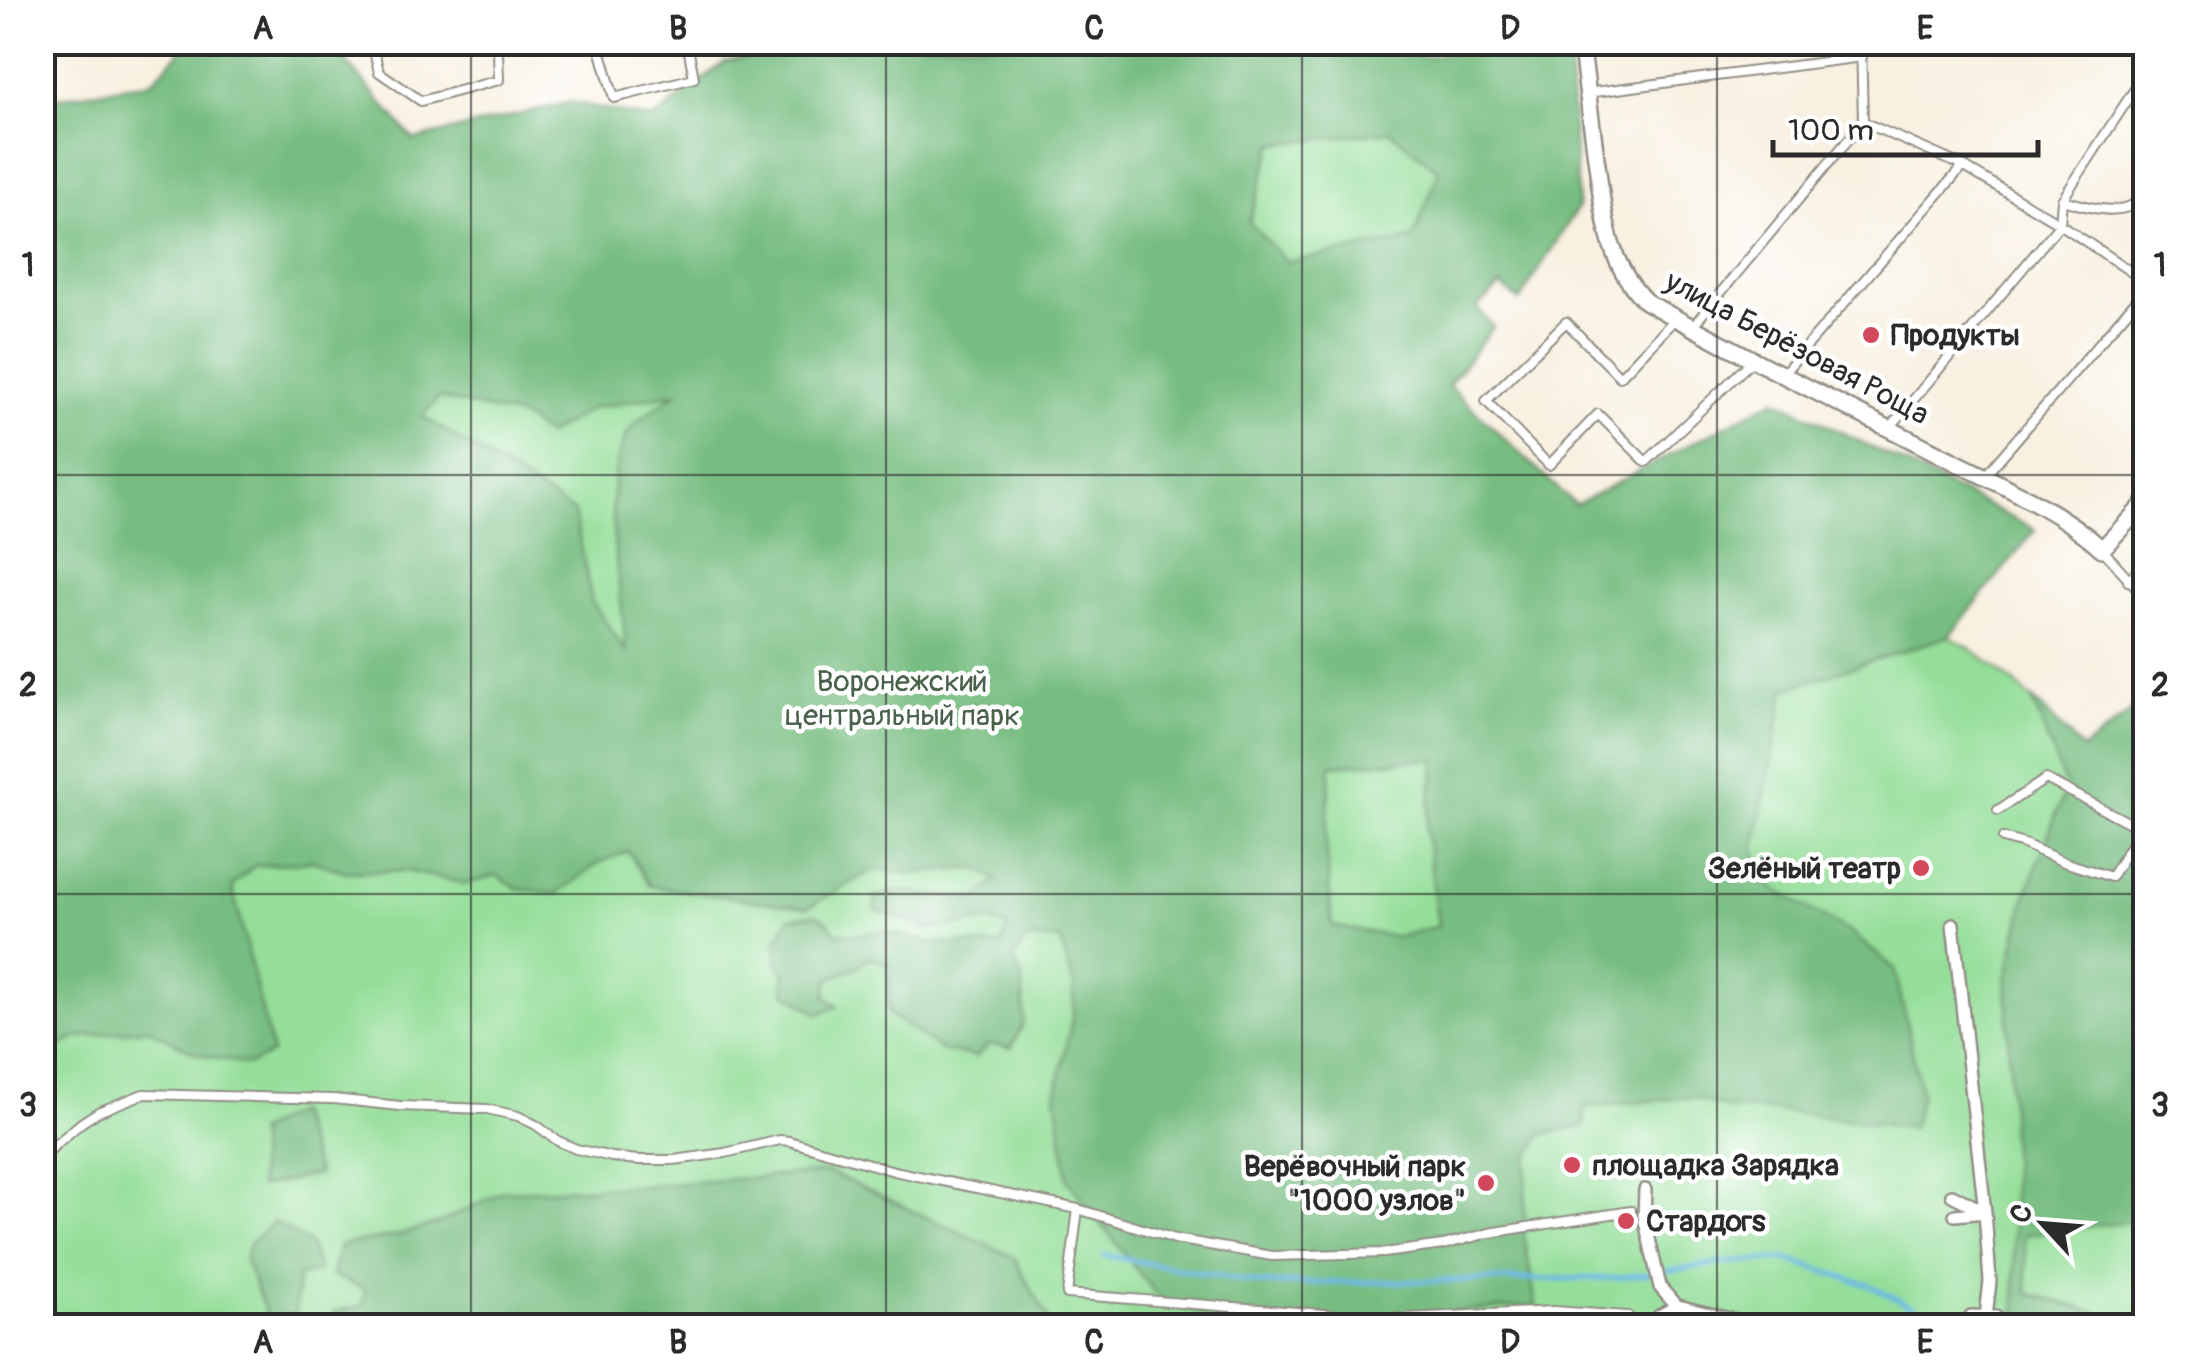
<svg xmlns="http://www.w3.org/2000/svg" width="2188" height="1369" font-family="Pangolin,sans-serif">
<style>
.green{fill:#94de99;stroke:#608462;stroke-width:2.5}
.forest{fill:#77bd81;stroke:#517456;stroke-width:2.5;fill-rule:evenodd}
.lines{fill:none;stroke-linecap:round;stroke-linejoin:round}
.stream{stroke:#6bb8e5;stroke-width:5}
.service-casing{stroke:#928e86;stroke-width:12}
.pedestrian-casing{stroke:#928e86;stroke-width:16}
.minor-casing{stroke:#928e86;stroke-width:20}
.service{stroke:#fff;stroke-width:8}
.pedestrian{stroke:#fff;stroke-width:11}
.minor{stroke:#fff;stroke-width:15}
.grid{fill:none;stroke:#2b2b2b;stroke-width:2.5;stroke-opacity:0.55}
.poi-dot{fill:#d1495b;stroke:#fff;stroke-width:4}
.labels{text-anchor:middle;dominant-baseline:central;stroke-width:9;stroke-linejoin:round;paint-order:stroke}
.poi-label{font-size:30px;font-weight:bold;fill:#2b2b2b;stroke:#fff;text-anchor:start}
.street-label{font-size:30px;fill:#2b2b2b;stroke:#fff}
.park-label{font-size:30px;fill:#4a614c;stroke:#fff}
.neatline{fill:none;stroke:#2b2b2b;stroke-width:4}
.grid-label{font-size:32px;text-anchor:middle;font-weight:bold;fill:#2b2b2b}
</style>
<rect width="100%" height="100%" fill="#fff"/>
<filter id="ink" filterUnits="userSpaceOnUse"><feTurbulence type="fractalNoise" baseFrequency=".01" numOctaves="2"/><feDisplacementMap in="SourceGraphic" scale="20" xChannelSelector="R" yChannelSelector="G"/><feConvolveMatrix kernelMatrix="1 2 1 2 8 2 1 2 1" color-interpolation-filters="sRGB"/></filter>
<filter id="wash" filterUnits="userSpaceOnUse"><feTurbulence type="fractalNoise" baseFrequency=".0048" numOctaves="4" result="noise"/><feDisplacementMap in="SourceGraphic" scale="40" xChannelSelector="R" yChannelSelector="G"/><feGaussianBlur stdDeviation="2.25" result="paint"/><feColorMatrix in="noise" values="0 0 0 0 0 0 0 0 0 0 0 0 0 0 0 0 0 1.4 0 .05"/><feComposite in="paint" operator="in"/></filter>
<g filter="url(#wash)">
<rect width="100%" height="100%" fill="#f8f0e0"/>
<!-- green -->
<path class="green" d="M 189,42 L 330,43 L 414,140 L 571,102 L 653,120 L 725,62 L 817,43 L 1363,42 L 1426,57 L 1497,43 L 1568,43 L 1578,207 L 1519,301 L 1501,285 L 1477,307 L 1493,327 L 1448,386 L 1575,505 L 1776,399 L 2035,530 L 1949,636 C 2001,664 2041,708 2082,750 L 2145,701 L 2145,1326 L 43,1326 L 42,101 L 151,82 Z"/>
<!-- forest -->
<path class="forest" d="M 1363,42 L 1426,57 L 1497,43 L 1568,43 L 1578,207 L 1519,301 L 1501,285 L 1477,307 L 1493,327 L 1448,385 L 1575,505 L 1776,399 L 2035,530 L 1949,636 L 1785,689 L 1755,847 L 1761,881 L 1851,933 L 1895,969 L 1921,1094 L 1912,1128 L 1772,1110 L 1729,1109 L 1693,1097 L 1584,1107 L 1585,1126 L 1543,1134 L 1527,1158 L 1524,1235 L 1536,1306 L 1372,1317 L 1369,1326 L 1244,1326 L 1161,1301 L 1068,1181 L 1056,1096 L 1074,1008 L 1074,985 L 1060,939 L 1025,940 L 1013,960 L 1022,975 L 1024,1022 L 1011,1048 L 989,1044 L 977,1057 L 941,1050 L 889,1014 L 888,964 L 869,957 L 857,967 L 829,979 L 826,997 L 838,1006 L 819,1014 L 784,991 L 785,974 L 778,963 L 776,942 L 789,918 L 816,914 L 829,923 L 835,932 L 854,935 L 882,931 L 935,943 L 1000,946 L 1008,927 L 989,921 L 928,929 L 876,910 L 875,897 L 900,891 L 977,899 L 997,880 L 976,868 L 912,873 L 873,870 L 807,908 L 650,886 L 628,851 L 599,863 L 557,894 L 516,888 L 496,875 L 467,884 L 407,871 L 346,872 L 312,861 L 254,866 L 232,886 L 272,1053 L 249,1065 L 195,1053 L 147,1028 L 77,1038 L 43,1055 L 43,101 L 151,82 L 189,43 L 330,43 L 414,140 L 571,102 L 653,120 L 725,62 L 817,43 ZM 1390,131 L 1439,171 L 1413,239 L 1287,262 L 1249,222 L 1273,144 ZM 676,393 C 663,404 636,419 628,433 C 596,490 623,589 626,651 L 592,602 L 574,512 L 422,416 L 439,398 L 521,417 L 547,435 L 592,408 ZM 1436,759 L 1426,830 L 1438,926 L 1396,937 L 1332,926 L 1326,843 L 1331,765 Z
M 2031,697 L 2083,750 L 2145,701 L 2145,1219 L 2024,1235 L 2028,1293 L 2144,1326 L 2016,1326 L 2007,980 L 2025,898 L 2066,787 Z
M 296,1112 L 318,1174 L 259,1187 L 258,1131 Z
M 828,1172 L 1014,1257 L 1052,1326 L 336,1326 L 334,1312 L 362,1306 L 366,1290 L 332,1275 L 340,1245 L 396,1236 L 441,1222 L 504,1191 L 642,1186 Z
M 274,1222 L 309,1243 L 319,1272 L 298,1276 L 295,1314 L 268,1319 L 245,1260 L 249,1244 Z"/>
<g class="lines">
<!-- stream -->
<path class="stream" d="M 1104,1255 L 1262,1284 L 1614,1278 L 1648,1274
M 1666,1271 L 1722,1263 L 1785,1259 L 1869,1285 L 1952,1326"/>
</g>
</g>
<g filter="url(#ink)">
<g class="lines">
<defs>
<path id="service" d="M 372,42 L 379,72 L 421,101 L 499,80 L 498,52 L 506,42
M 598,42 L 614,98 L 694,78 L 687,42
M 1587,93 L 1862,57
M 1863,122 L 1963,166 L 2060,224 L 2146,282
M 2062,200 C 2090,207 2123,220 2146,195
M 1674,320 L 1620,377 L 1566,322 L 1486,401 L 1549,465 L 1598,414 L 1646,462 L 1753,360
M 1692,327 L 1863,122 L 1861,42
M 1782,375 L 1963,166
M 1889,429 L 2060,224 L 2062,200 L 2146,72
M 1984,477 L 2146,289
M 2102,549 L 2146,598
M 2128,581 L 2146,561
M 1998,810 L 2046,779 L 2141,829
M 2003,838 L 2024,844 L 2064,862 L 2111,877 L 2146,820
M 42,1160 L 54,1146 L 81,1123 L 98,1112 L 143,1094 L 333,1099 L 400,1106 L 487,1109 L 518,1116 L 536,1125 L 558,1141 L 576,1149 L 612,1157 L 637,1160 L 674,1160 L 725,1153 L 780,1140 L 789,1141 L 894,1171 L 1078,1209 L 1067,1294 L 1387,1319 L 1554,1311 L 1628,1316
M 1078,1209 L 1175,1239 L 1272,1256 L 1384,1253 L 1443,1245 L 1489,1233 L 1631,1211"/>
<path id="pedestrian" d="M 1953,924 L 1985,1212 L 1990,1281 L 1985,1326
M 1645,1190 L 1644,1217 L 1660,1287 L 1693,1326
M 1952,1195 L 1985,1212
M 1955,1215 L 1985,1212
M 1659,1316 L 1677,1306 L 1759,1326
M 1971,1316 L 1996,1317"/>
<path id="minor" d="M 1581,42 C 1586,81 1591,119 1596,158 C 1604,211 1605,260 1645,301 C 1740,355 1839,403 1937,453 C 1990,480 2058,508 2102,549 L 2146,502"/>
</defs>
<!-- service casing -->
<use href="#service" class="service-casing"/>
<!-- pedestrian casing -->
<use href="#pedestrian" class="pedestrian-casing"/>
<!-- minor casing -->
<use href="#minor" class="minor-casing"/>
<!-- service -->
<use href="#service" class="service"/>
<!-- pedestrian -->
<use href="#pedestrian" class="pedestrian"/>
<!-- minor -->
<use href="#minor" class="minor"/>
</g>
</g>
<!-- grid -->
<path class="grid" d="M 471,42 L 471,1326M 886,42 L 886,1326M 1302,42 L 1302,1326M 1717,42 L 1717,1326M 42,475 L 2146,475M 42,894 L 2146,894"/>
<!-- markers -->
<g class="poi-dot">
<circle cx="1871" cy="335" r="10"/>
<circle cx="1921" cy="868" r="10"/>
<circle cx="1572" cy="1165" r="10"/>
<circle cx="1486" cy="1183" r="10"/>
<circle cx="1626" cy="1221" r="10"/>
</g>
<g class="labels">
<!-- poi labels -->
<g class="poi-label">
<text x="1891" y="335">Продукты</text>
<text x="1901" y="868" text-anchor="end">Зелёный театр</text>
<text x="1592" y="1165">площадка Зарядка</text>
<text x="1466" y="1166" text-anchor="end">Верёвочный парк<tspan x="1466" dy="34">"1000 узлов"</tspan></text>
<text x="1646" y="1221">Стардогs</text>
</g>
<!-- street labels -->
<g class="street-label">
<text transform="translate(1797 348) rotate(28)">улица Берёзовая Роща</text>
</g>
<!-- park labels -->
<g class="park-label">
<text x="902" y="681">Воронежский<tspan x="902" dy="34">центральный парк</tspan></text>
</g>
</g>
<!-- margin -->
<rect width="2188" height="1369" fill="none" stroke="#fff" stroke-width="110"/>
<!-- north arrow -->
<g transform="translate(2043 1224) rotate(296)" stroke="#ffffff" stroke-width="8" paint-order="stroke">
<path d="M0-8L18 38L0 25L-18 38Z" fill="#2b2b2b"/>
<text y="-15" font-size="28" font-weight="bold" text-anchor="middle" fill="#2b2b2b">С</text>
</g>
<!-- scale -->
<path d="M1773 140v15h265v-15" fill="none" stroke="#2b2b2b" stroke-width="5"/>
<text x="1788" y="140" font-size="30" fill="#2b2b2b" stroke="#ffffff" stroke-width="8" paint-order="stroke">100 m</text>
<rect x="55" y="55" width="2078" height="1259" class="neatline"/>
<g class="grid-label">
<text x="263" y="39">A</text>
<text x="678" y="39">B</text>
<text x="1094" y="39">C</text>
<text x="1510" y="39">D</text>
<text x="1925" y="39">E</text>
<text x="28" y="276">1</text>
<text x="2160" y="276">1</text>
<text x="28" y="696">2</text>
<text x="2160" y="696">2</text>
<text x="28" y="1116">3</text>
<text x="2160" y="1116">3</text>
<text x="263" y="1353">A</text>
<text x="678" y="1353">B</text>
<text x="1094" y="1353">C</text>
<text x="1510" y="1353">D</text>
<text x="1925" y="1353">E</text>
</g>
</svg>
